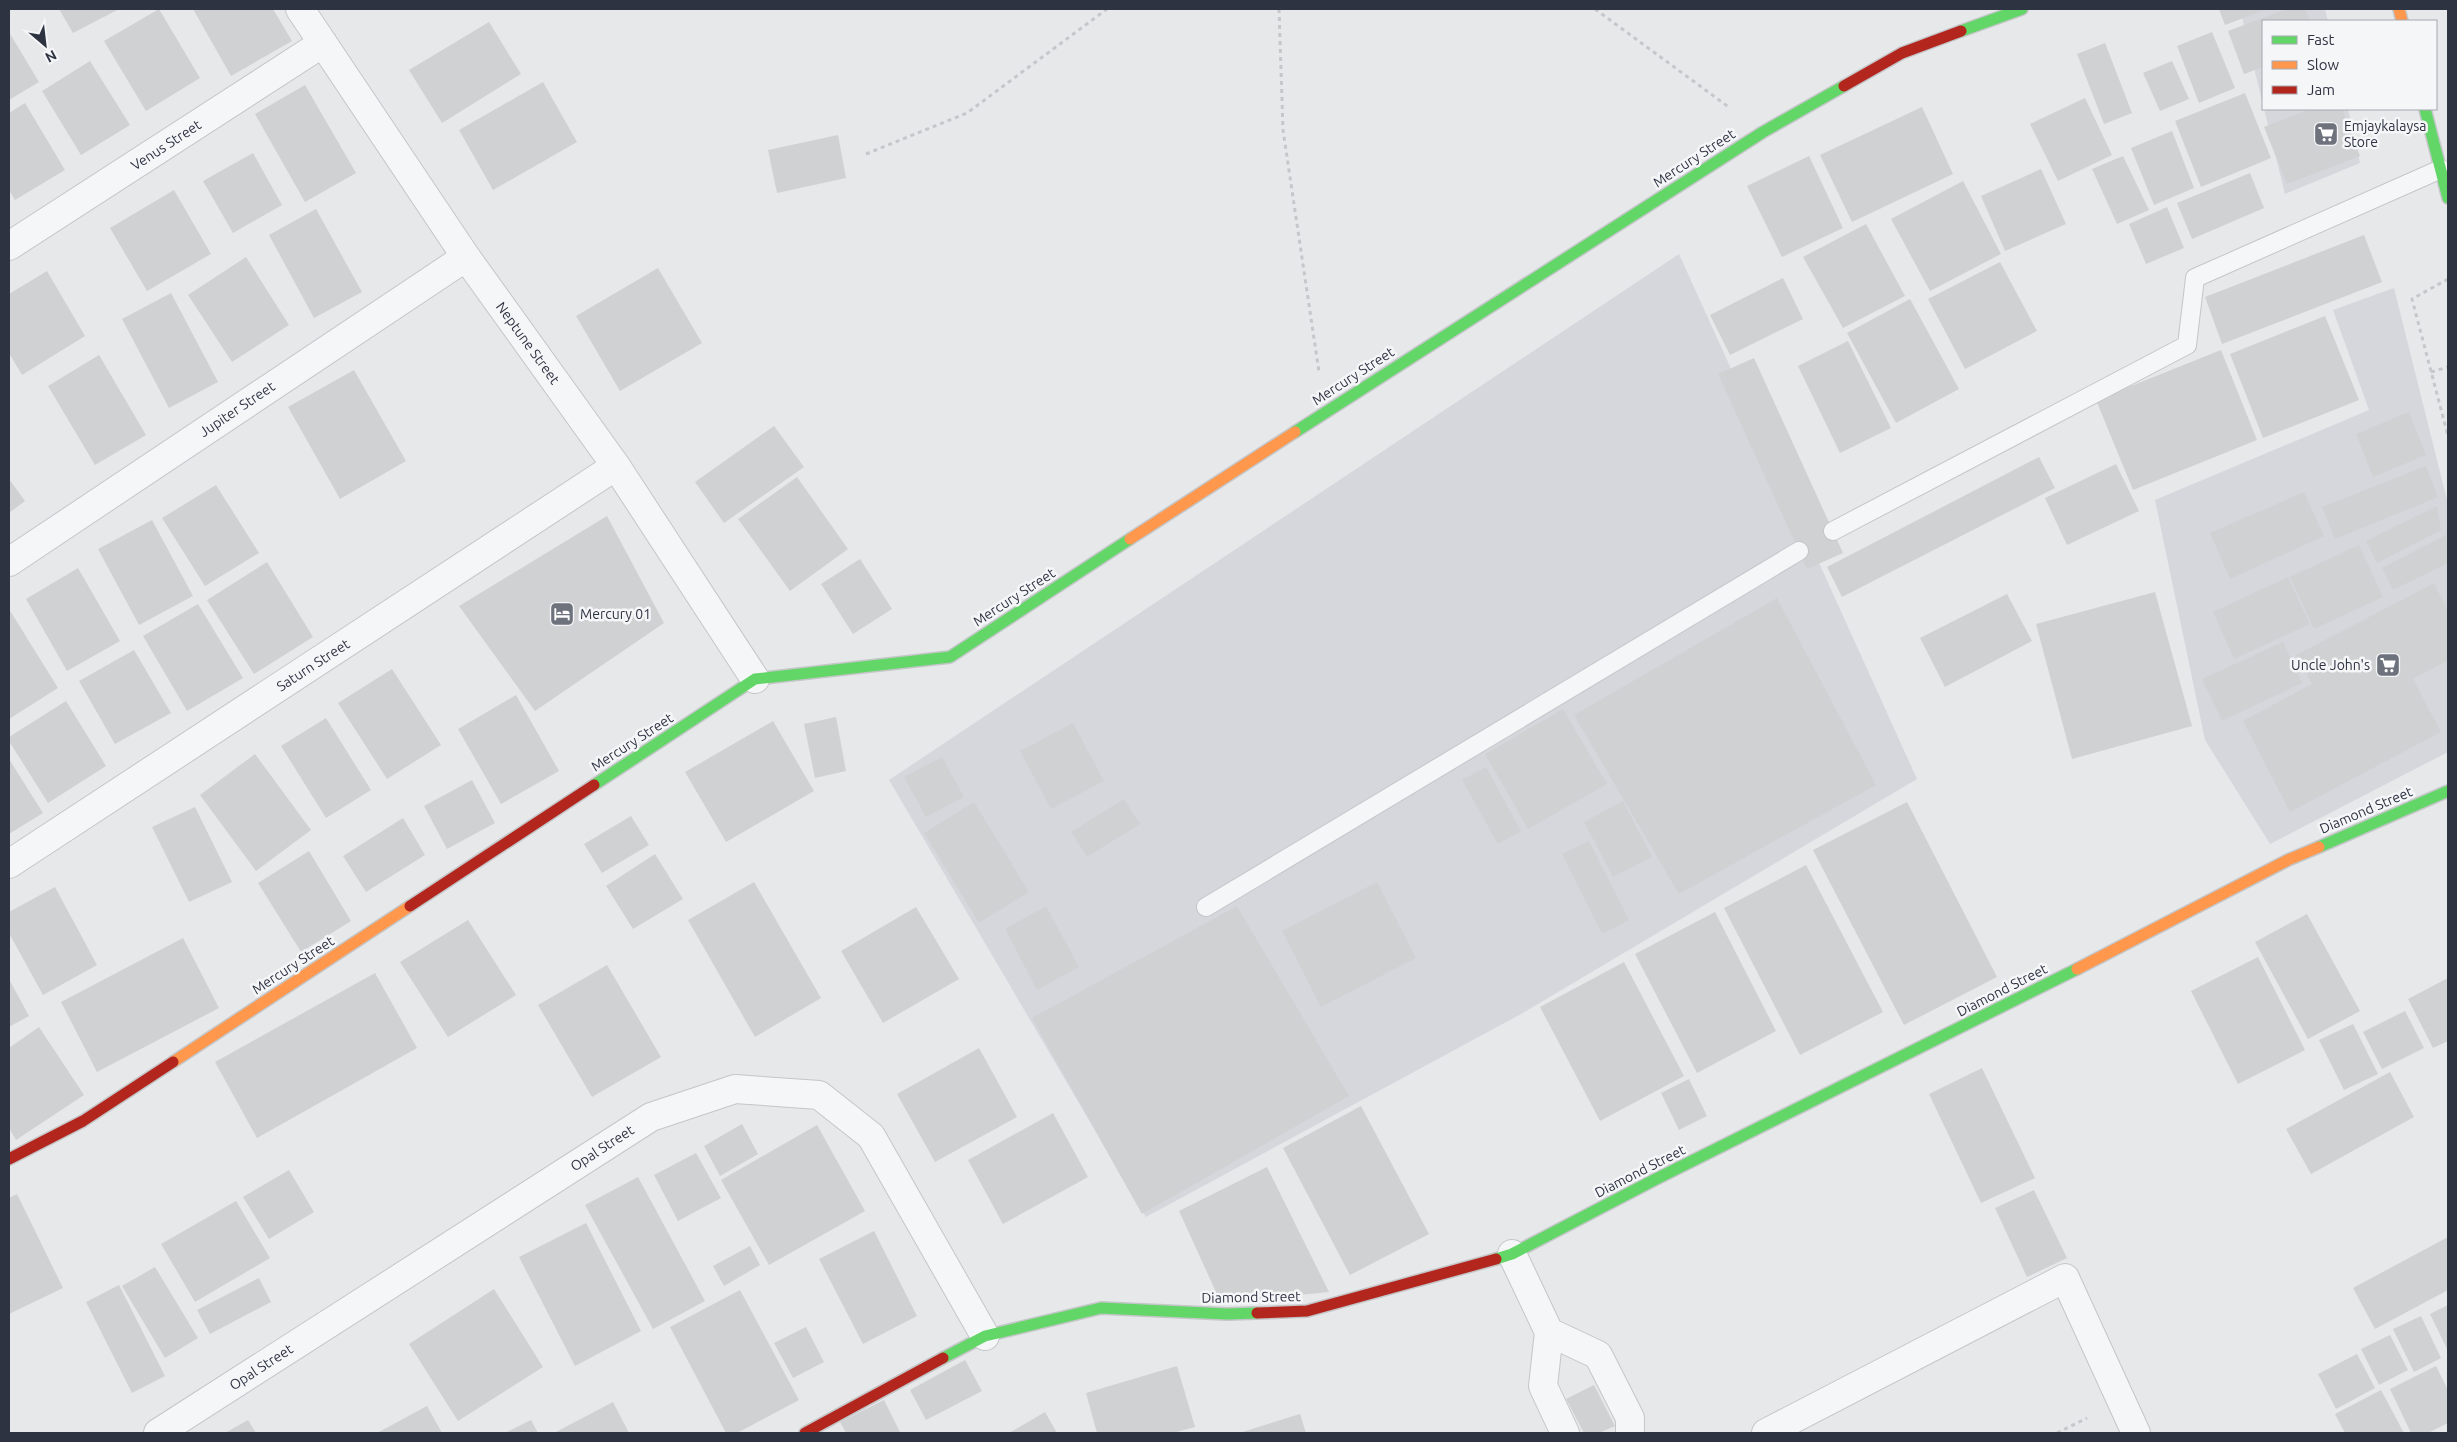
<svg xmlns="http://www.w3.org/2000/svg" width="2457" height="1442" font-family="Ubuntu,sans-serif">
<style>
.built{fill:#d5d7dd}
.building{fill:#d0d1d3}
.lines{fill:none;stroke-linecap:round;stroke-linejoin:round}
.lane-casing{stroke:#c4c6c8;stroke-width:20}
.street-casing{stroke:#c4c6c8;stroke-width:30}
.fast-casing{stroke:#c4c6c8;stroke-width:14}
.slow-casing{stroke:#c4c6c8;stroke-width:14}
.jam-casing{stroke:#c4c6c8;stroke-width:14}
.path{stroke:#c6c7ca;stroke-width:3;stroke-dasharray:4 4;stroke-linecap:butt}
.lane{stroke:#f5f6f7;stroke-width:18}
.street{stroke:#f5f6f7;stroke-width:28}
.fast{stroke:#63d668;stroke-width:11}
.slow{stroke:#ff974d;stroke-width:11}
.jam{stroke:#b3261e;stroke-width:11}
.labels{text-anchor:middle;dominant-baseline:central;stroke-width:5;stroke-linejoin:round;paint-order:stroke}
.poi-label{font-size:14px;fill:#2e3342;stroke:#f4f6f8;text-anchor:start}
.street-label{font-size:14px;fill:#2e3342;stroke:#f4f6f8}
</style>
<rect width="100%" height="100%" fill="#e6e8ea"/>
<!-- built -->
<path class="built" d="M 2240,9 L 2325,9 L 2328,21 L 2263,21 L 2263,105 Z
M 2264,109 L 2348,109 L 2360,163 L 2285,194 Z
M 1679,254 L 1917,779 L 1521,1014 L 1146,1217 L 889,780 Z
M 2394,288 L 2448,504 L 2448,752 L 2270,844 L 2205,740 L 2155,500 L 2369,410 L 2333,310 Z"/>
<!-- building -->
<path class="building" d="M 59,9 L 119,9 L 73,33 Z
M 159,9 L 200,78 L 146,111 L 104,41 Z
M 193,9 L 273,9 L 292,41 L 231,76 Z
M 2219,9 L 2267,9 L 2225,25 Z
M 2287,9 L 2305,9 L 2310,21 L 2263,21 L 2263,67 L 2244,74 L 2228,31 Z
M 489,22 L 521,74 L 442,123 L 409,70 Z
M 9,32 L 39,82 L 9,100 Z
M 2212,32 L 2235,88 L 2199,103 L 2177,46 Z
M 2105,43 L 2132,113 L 2104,124 L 2077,54 Z
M 90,61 L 130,125 L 81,155 L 42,91 Z
M 2172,61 L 2189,99 L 2160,111 L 2143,73 Z
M 543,82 L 577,142 L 493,190 L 459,130 Z
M 305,85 L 356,173 L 305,202 L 255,114 Z
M 2245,93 L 2271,158 L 2201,187 L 2175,121 Z
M 2085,98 L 2112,155 L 2058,181 L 2030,124 Z
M 25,103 L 65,170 L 15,200 L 9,190 L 9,113 Z
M 1922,107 L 1953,174 L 1852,222 L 1820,155 Z
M 2311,109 L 2342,109 L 2360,156 L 2287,184 L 2264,127 Z
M 2172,131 L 2194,188 L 2154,205 L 2131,148 Z
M 838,135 L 846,178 L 777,193 L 768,150 Z
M 253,153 L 282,205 L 233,233 L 203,181 Z
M 1809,156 L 1843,228 L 1782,257 L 1747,186 Z
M 2123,156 L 2149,210 L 2117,224 L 2092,169 Z
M 2041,169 L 2066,224 L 2005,251 L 1981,196 Z
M 2250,173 L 2264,208 L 2192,239 L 2177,203 Z
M 1963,181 L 2001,254 L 1930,291 L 1891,219 Z
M 174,190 L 211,254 L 147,291 L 110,228 Z
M 2167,207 L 2184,248 L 2146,264 L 2129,224 Z
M 316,209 L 362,292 L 314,318 L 269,235 Z
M 1866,224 L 1905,296 L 1843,328 L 1803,257 Z
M 2364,235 L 2382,282 L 2222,344 L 2205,297 Z
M 246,257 L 289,325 L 232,362 L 188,295 Z
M 2000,262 L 2037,331 L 1965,369 L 1928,299 Z
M 658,268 L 702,343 L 620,391 L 576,316 Z
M 47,271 L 85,336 L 22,375 L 9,353 L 9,294 Z
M 1783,278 L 1803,319 L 1730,355 L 1710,315 Z
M 171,293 L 218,382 L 169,408 L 122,319 Z
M 1910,299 L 1959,389 L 1896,423 L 1847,333 Z
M 2325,316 L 2359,400 L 2263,438 L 2230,354 Z
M 1848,341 L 1891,428 L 1840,453 L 1798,366 Z
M 2221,350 L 2257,440 L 2133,490 L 2096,400 Z
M 99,355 L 146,435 L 95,465 L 48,386 Z
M 1754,358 L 1843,553 L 1807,569 L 1718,374 Z
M 354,370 L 406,461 L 340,499 L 288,407 Z
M 2409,412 L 2426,455 L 2373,477 L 2356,434 Z
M 774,426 L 804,467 L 724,523 L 695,482 Z
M 2039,457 L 2055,488 L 1842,597 L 1827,567 Z
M 2116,464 L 2139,511 L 2067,545 L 2045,498 Z
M 2426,466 L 2438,497 L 2335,539 L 2322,507 Z
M 797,477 L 848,549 L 790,591 L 738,519 Z
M 9,479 L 25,501 L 9,513 Z
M 216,485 L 259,553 L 205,586 L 162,518 Z
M 2304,492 L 2324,536 L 2230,579 L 2210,533 Z
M 2437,506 L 2441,530 L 2377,563 L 2366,541 Z
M 607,516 L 664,623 L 535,711 L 459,606 Z
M 152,520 L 193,596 L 139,625 L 98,549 Z
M 2446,535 L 2448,563 L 2393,590 L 2382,568 Z
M 2359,545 L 2383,597 L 2314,629 L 2290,577 Z
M 860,559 L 892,609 L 853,634 L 821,584 Z
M 267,562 L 313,637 L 254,674 L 207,600 Z
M 78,568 L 120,641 L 67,671 L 26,599 Z
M 2288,577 L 2310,624 L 2234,659 L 2213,612 Z
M 2434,583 L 2448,611 L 2448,660 L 2413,679 L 2441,732 L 2290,812 L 2243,721 L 2312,684 L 2296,655 Z
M 2155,592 L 2192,726 L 2072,759 L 2036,624 Z
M 2007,594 L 2032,641 L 1945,687 L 1920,638 Z
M 1777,598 L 1876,785 L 1679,894 L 1574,715 Z
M 198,604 L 243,678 L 187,711 L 143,636 Z
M 9,609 L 58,688 L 9,719 Z
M 2283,642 L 2302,683 L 2222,721 L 2202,679 Z
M 134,650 L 171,713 L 115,744 L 79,681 Z
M 392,669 L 441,745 L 387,779 L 338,703 Z
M 516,695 L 559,771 L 501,804 L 458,729 Z
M 66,701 L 106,766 L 48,803 L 9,741 L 9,737 Z
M 1563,709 L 1607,784 L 1528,829 L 1485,754 Z
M 836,717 L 846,771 L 815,778 L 804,724 Z
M 326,718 L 371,790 L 326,818 L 281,746 Z
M 773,721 L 814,791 L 726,842 L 685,772 Z
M 1073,723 L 1104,781 L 1051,809 L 1020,751 Z
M 255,754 L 311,830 L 256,871 L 200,795 Z
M 942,757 L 964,797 L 926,817 L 904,777 Z
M 9,759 L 43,813 L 9,834 Z
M 1486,767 L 1521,831 L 1498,844 L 1462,780 Z
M 472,780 L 495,823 L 447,849 L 424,806 Z
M 1124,799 L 1140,824 L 1087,857 L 1071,832 Z
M 1623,801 L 1652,857 L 1613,877 L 1584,822 Z
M 974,802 L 1029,892 L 979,923 L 924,833 Z
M 1907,802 L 1997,977 L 1904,1025 L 1813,850 Z
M 195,807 L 232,882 L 189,902 L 152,827 Z
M 631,816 L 649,845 L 602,873 L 584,844 Z
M 403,818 L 425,855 L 366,892 L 343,856 Z
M 1589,841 L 1629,920 L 1602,934 L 1562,854 Z
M 309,851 L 351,921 L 301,952 L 258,883 Z
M 655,854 L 683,899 L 633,929 L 606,886 Z
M 1806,865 L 1883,1012 L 1800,1055 L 1724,908 Z
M 754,882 L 821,998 L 755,1037 L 688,920 Z
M 1377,882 L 1416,958 L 1321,1007 L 1282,931 Z
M 55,887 L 97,965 L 43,995 L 9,933 L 9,912 Z
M 1046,906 L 1079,967 L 1037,990 L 1005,929 Z
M 1237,906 L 1349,1096 L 1142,1214 L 1032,1018 Z
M 916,907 L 959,979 L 883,1023 L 841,951 Z
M 1715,912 L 1776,1031 L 1697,1073 L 1635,954 Z
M 2307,914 L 2360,1011 L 2308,1039 L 2255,942 Z
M 468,920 L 516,995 L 448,1037 L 400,962 Z
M 183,938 L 219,1008 L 97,1072 L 61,1002 Z
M 2258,957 L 2305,1050 L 2238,1084 L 2191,991 Z
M 1624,962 L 1684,1076 L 1600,1121 L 1540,1007 Z
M 607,965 L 661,1057 L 592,1097 L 538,1005 Z
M 375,973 L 417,1048 L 257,1138 L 215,1062 Z
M 2448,978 L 2448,1041 L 2433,1048 L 2408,999 Z
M 9,979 L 29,1016 L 9,1027 Z
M 2405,1011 L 2424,1048 L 2382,1069 L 2363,1032 Z
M 2353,1024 L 2378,1074 L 2344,1090 L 2319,1040 Z
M 39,1027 L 84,1095 L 16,1140 L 9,1128 L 9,1048 Z
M 979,1048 L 1017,1117 L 935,1162 L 897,1094 Z
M 1982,1068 L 2035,1178 L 1981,1203 L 1929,1094 Z
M 2390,1072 L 2414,1117 L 2311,1174 L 2286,1129 Z
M 1689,1079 L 1707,1116 L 1679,1130 L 1661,1093 Z
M 1361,1106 L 1429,1234 L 1350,1275 L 1283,1148 Z
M 1053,1113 L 1088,1177 L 1003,1224 L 968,1160 Z
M 742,1124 L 758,1154 L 720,1176 L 704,1146 Z
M 817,1125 L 865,1211 L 769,1265 L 721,1180 Z
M 696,1153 L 721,1198 L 678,1221 L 654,1175 Z
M 1267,1167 L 1329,1292 L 1221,1303 L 1179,1211 Z
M 289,1170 L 314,1212 L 269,1239 L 243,1197 Z
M 638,1177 L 705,1301 L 653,1329 L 585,1205 Z
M 2034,1190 L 2067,1258 L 2027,1277 L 1995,1208 Z
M 17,1194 L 63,1288 L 9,1314 L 9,1198 Z
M 236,1201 L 270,1258 L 195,1302 L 161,1244 Z
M 586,1223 L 641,1331 L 575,1366 L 519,1257 Z
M 874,1231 L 917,1316 L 863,1344 L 819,1259 Z
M 2448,1237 L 2448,1290 L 2375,1329 L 2353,1288 Z
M 750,1246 L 760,1265 L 724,1286 L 713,1266 Z
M 155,1267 L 198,1338 L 165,1358 L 122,1286 Z
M 259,1278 L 271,1302 L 210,1334 L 197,1310 Z
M 119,1285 L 165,1376 L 132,1393 L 86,1302 Z
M 494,1289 L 543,1367 L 458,1421 L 409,1344 Z
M 740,1290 L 799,1400 L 737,1433 L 726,1433 L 670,1327 Z
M 2448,1305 L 2448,1351 L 2430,1314 Z
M 2421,1316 L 2441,1358 L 2414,1372 L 2393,1329 Z
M 806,1327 L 824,1362 L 793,1378 L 774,1343 Z
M 2390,1335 L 2408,1370 L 2379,1385 L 2361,1349 Z
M 2357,1354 L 2375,1388 L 2336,1409 L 2318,1374 Z
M 965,1360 L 982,1391 L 926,1420 L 910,1390 Z
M 1177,1366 L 1195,1427 L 1173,1433 L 1097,1433 L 1086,1393 Z
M 2436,1366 L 2448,1390 L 2448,1423 L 2428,1433 L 2411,1433 L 2390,1389 Z
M 1594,1385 L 1615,1426 L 1599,1433 L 1584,1433 L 1566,1399 Z
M 2381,1390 L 2404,1433 L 2345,1433 L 2335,1414 Z
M 884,1400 L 900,1432 L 846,1433 L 840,1422 Z
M 613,1402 L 629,1433 L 554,1433 Z
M 427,1406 L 442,1433 L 377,1433 Z
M 1045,1412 L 1057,1433 L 1009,1433 Z
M 1300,1414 L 1306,1433 L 1239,1433 Z
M 248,1420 L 256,1433 L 225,1433 Z
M 531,1420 L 538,1433 L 505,1433 Z"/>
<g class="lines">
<defs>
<path id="lane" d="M 1833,531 L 2187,345 L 2195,278 L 2441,169
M 1206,907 L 1799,551"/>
<path id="street" d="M 300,9 L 466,257 L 616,466 L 755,679
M 9,246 L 323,43
M 9,562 L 466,257
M 9,864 L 616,466
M 1512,1254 L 1549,1332 L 1543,1386 L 1565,1433
M 1549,1332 L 1598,1355 L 1630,1418 L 1630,1433
M 158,1433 L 651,1117 L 735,1089 L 819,1095 L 871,1136 L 985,1336
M 1766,1433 L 2065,1278 L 2136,1433"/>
<path id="fast" d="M 1961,31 L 2022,9
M 2425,109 L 2448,198
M 1295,432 L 1763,132 L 1844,86
M 594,785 L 755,679 L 950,657 L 1130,539
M 2319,847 L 2448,791
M 1496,1259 L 1512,1254 L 1656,1179 L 2077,969
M 943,1358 L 985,1336 L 1101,1308 L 1227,1314 L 1257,1313"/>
<path id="slow" d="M 2399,9 L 2402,21
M 1130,539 L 1295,432
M 2077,969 L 2288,860 L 2319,847
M 173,1062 L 410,906"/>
<path id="jam" d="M 1844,86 L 1902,53 L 1961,31
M 410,906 L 594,785
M 9,1159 L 83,1121 L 173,1062
M 1257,1313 L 1307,1311 L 1496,1259
M 805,1433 L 943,1358"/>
</defs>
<!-- lane casing -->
<use href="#lane" class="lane-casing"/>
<!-- street casing -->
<use href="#street" class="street-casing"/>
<!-- fast casing -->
<use href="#fast" class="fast-casing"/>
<!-- slow casing -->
<use href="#slow" class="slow-casing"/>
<!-- jam casing -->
<use href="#jam" class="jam-casing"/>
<!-- path -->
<path class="path" d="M 1279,9 L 1283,130 L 1319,372
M 1595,9 L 1730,108
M 866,154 L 967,113 L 1107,9
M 2448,279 L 2412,299 L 2448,436
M 2431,372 L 2448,367
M 2057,1433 L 2087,1418"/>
<!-- lane -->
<use href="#lane" class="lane"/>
<!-- street -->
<use href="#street" class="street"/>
<!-- fast -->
<use href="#fast" class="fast"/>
<!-- slow -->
<use href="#slow" class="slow"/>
<!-- jam -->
<use href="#jam" class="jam"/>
</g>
<!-- icons -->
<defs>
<symbol id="supermarket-square" viewBox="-11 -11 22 22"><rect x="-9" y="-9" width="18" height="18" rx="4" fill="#6e727d" stroke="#f4f6f8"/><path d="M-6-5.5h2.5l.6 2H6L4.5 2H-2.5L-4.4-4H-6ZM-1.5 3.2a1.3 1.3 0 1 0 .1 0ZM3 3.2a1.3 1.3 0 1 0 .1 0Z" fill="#fff"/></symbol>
<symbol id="hotel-square" viewBox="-11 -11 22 22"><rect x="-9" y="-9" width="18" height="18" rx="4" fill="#6e727d" stroke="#f4f6f8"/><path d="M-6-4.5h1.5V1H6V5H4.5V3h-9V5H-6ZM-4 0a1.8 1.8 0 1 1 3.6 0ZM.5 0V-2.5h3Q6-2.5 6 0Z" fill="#fff"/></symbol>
</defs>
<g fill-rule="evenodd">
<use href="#supermarket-square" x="2312" y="120" width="28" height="28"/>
<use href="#hotel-square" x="548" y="600" width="28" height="28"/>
<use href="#supermarket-square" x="2374" y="651" width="28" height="28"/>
</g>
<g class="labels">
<!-- poi labels -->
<g class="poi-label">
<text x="2344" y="126">Emjaykalaysa<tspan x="2344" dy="16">Store</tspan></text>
<text x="580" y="614">Mercury 01</text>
<text x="2370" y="665" text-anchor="end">Uncle John's</text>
</g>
<!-- street labels -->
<g class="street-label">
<text transform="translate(166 145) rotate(-33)">Venus Street</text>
<text transform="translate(1694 158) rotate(-33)">Mercury Street</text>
<text transform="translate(528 343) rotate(54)">Neptune Street</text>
<text transform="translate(1353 376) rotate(-33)">Mercury Street</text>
<text transform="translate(237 409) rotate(-34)">Jupiter Street</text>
<text transform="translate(1014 597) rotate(-33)">Mercury Street</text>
<text transform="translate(313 665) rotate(-33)">Saturn Street</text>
<text transform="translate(632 742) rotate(-33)">Mercury Street</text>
<text transform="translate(2366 810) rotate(-23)">Diamond Street</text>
<text transform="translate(293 965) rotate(-33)">Mercury Street</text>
<text transform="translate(2002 990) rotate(-27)">Diamond Street</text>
<text transform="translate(602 1148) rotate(-33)">Opal Street</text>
<text transform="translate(1640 1171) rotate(-27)">Diamond Street</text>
<text transform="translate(1251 1297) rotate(-1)">Diamond Street</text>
<text transform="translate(261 1367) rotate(-33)">Opal Street</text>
</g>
</g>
<!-- border -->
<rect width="2457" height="1442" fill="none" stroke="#2e3342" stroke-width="20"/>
<!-- legend -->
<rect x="2262" y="20" width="175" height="90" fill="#f4f6f8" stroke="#a5a8af"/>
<rect x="2272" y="36" width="25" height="8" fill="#63d668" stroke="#a5a8af"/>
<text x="2307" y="45" font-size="15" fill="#2e3342">Fast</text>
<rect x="2272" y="61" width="25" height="8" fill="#ff974d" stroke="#a5a8af"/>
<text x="2307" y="70" font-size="15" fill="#2e3342">Slow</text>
<rect x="2272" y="86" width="25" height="8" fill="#b3261e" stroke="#a5a8af"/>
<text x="2307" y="95" font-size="15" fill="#2e3342">Jam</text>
<!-- north arrow -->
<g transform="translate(45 45) rotate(152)" stroke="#f4f6f8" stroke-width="4" paint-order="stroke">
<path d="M0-4L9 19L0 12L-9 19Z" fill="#2e3342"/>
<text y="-8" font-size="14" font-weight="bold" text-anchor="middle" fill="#2e3342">N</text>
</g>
</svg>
